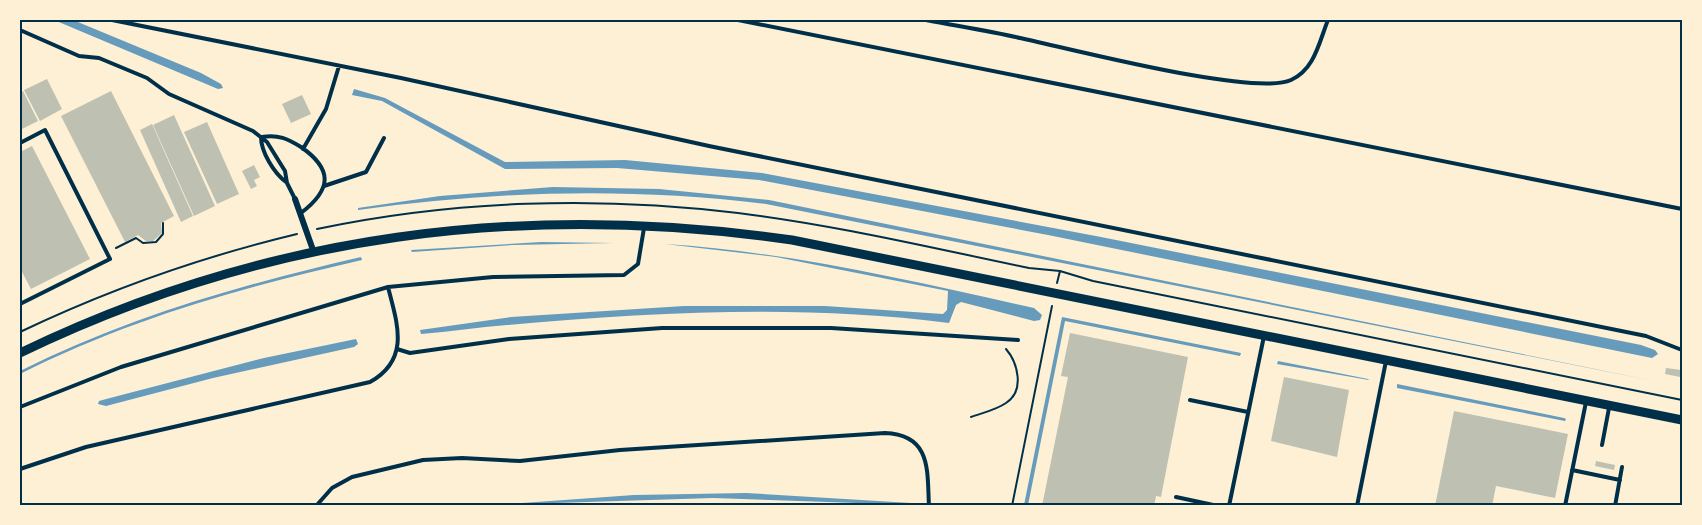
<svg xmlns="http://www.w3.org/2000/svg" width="1702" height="525" font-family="'DejaVu Sans',sans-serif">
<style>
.water{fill:#669bbc}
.building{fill:#bec0b2}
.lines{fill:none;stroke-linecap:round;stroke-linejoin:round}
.path{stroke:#003049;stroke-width:2}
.service{stroke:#003049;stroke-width:4}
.minor{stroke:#003049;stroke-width:6}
.tertiary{stroke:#003049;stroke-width:9}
.neatline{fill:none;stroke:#003049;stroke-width:2}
</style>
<rect width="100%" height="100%" fill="#fdf0d5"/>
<!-- water -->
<path class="water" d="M 54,20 L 73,20 L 201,73 L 221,84 L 223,88 L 218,89 Z
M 354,89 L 385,98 L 505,162 L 625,160 L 762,173 L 1101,237 L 1641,345 L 1655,350 L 1658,354 L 1652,358 L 1048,235 L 759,180 L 617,168 L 505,169 L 382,101 L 352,95 Z
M 553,187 L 659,189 L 769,200 L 1654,381 L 766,204 C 629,187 495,191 358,210 L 358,208 L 440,196 Z
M 541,242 L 614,243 L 513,245 L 412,252 L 411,250 Z
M 665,244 C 790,252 912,281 1034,308 L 1042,315 L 1040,320 L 1034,321 L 961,302 L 956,305 L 949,323 C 804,304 653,312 507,325 C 478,327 450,332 421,334 L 420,330 L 511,317 L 684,306 L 825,306 L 943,314 L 947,310 L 948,291 L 776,257 Z
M 361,257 L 362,260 C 240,288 132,318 20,374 L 20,371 C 128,317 244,284 361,257 Z
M 1062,317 L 1241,353 L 1240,356 L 1065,321 L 1028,505 L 1024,505 Z
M 356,339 L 358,344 L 354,347 L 213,378 L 106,406 L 98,404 L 99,401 L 110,398 L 264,358 Z
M 1278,361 L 1368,379 L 1369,380 L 1277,364 Z
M 1397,384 L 1564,418 L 1566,419 L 1565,421 L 1397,388 Z
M 746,493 L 911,503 L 916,505 L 713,498 L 495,505 L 634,495 Z"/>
<!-- building -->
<path class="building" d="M 47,79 L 62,109 L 40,121 L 24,90 Z
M 23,91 L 38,121 L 20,130 L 20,93 Z
M 111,91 L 174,216 L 161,223 L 162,233 L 153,241 L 146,241 L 138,235 L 125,242 L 61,116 Z
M 302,95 L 311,114 L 291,123 L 282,104 Z
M 174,115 L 215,206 L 194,216 L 153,125 Z
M 207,122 L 239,194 L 217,204 L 184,132 Z
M 152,124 L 193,216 L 181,222 L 140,130 Z
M 32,146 L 90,259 L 31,289 L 20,268 L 20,152 Z
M 254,165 L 260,177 L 254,180 L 257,186 L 251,189 L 242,171 Z
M 1070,333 L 1188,357 L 1161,497 L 1156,496 L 1154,506 L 1042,506 L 1068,377 L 1061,376 Z
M 1666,368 L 1681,370 L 1680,377 L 1665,374 Z
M 1284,377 L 1349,390 L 1337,457 L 1271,441 Z
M 1454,411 L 1568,434 L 1555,498 L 1496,486 L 1492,506 L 1435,506 Z
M 1596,461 L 1615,465 L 1614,470 L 1595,466 Z"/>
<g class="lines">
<!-- path -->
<path class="path" d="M 317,229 C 454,200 599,196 738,213 C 836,225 932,248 1029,268 L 1060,271 L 1093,281 L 1682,400
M 116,248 L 136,238 L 143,243 L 156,242 L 163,234 L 163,223
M 1057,283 L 1060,271
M 20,332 C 108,290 201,257 297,234
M 971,417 C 982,413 996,410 1006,403 C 1025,391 1018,363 1006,349
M 1012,506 L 1052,306"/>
<!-- service -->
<path class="service" d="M 112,20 L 401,78 L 709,146 L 1646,336 L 1682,350
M 738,20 L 1682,209
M 926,20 C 957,26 989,31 1020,38 C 1068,48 1254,97 1291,80 C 1315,69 1319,42 1328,20
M 20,30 L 79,56 L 99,58 L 147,78 L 169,94 L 253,131 L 267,142 L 285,171 L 287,183 L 295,199
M 261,137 C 261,152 274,173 286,182
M 262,137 C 278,134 288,139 301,147 C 334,170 331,190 301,213
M 20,143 L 45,130 L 110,259 L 20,304
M 303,149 L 326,109 L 339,66
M 324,186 L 366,172 L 384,138
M 397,349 L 410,353 L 509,339 L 662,328 L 831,328 L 1018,340
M 1190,400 L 1248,412
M 20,407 L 121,367 L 388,287 L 493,277 L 624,275 L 638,264 L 644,228
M 1602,445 L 1609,408
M 20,469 L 86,447 L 370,382 C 411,359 397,323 388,287
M 1572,470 L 1620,480
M 1176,497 L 1218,506
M 316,506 L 332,488 L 352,477 L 423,460 L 462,458 L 520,461 L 620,450 L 885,433 C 932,435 927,471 929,506
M 1229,506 L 1264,336
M 1357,506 L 1386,361
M 1565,506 L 1586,402
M 1615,506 L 1622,467"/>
<!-- minor -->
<path class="minor" d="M 295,199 L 313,250"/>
<!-- tertiary -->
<path class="tertiary" d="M 20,353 C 266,234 522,201 792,240 L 1682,420"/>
</g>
<!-- border -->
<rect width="1702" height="525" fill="none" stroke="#fdf0d5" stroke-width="42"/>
<rect x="21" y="21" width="1660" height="483" class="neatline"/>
</svg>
